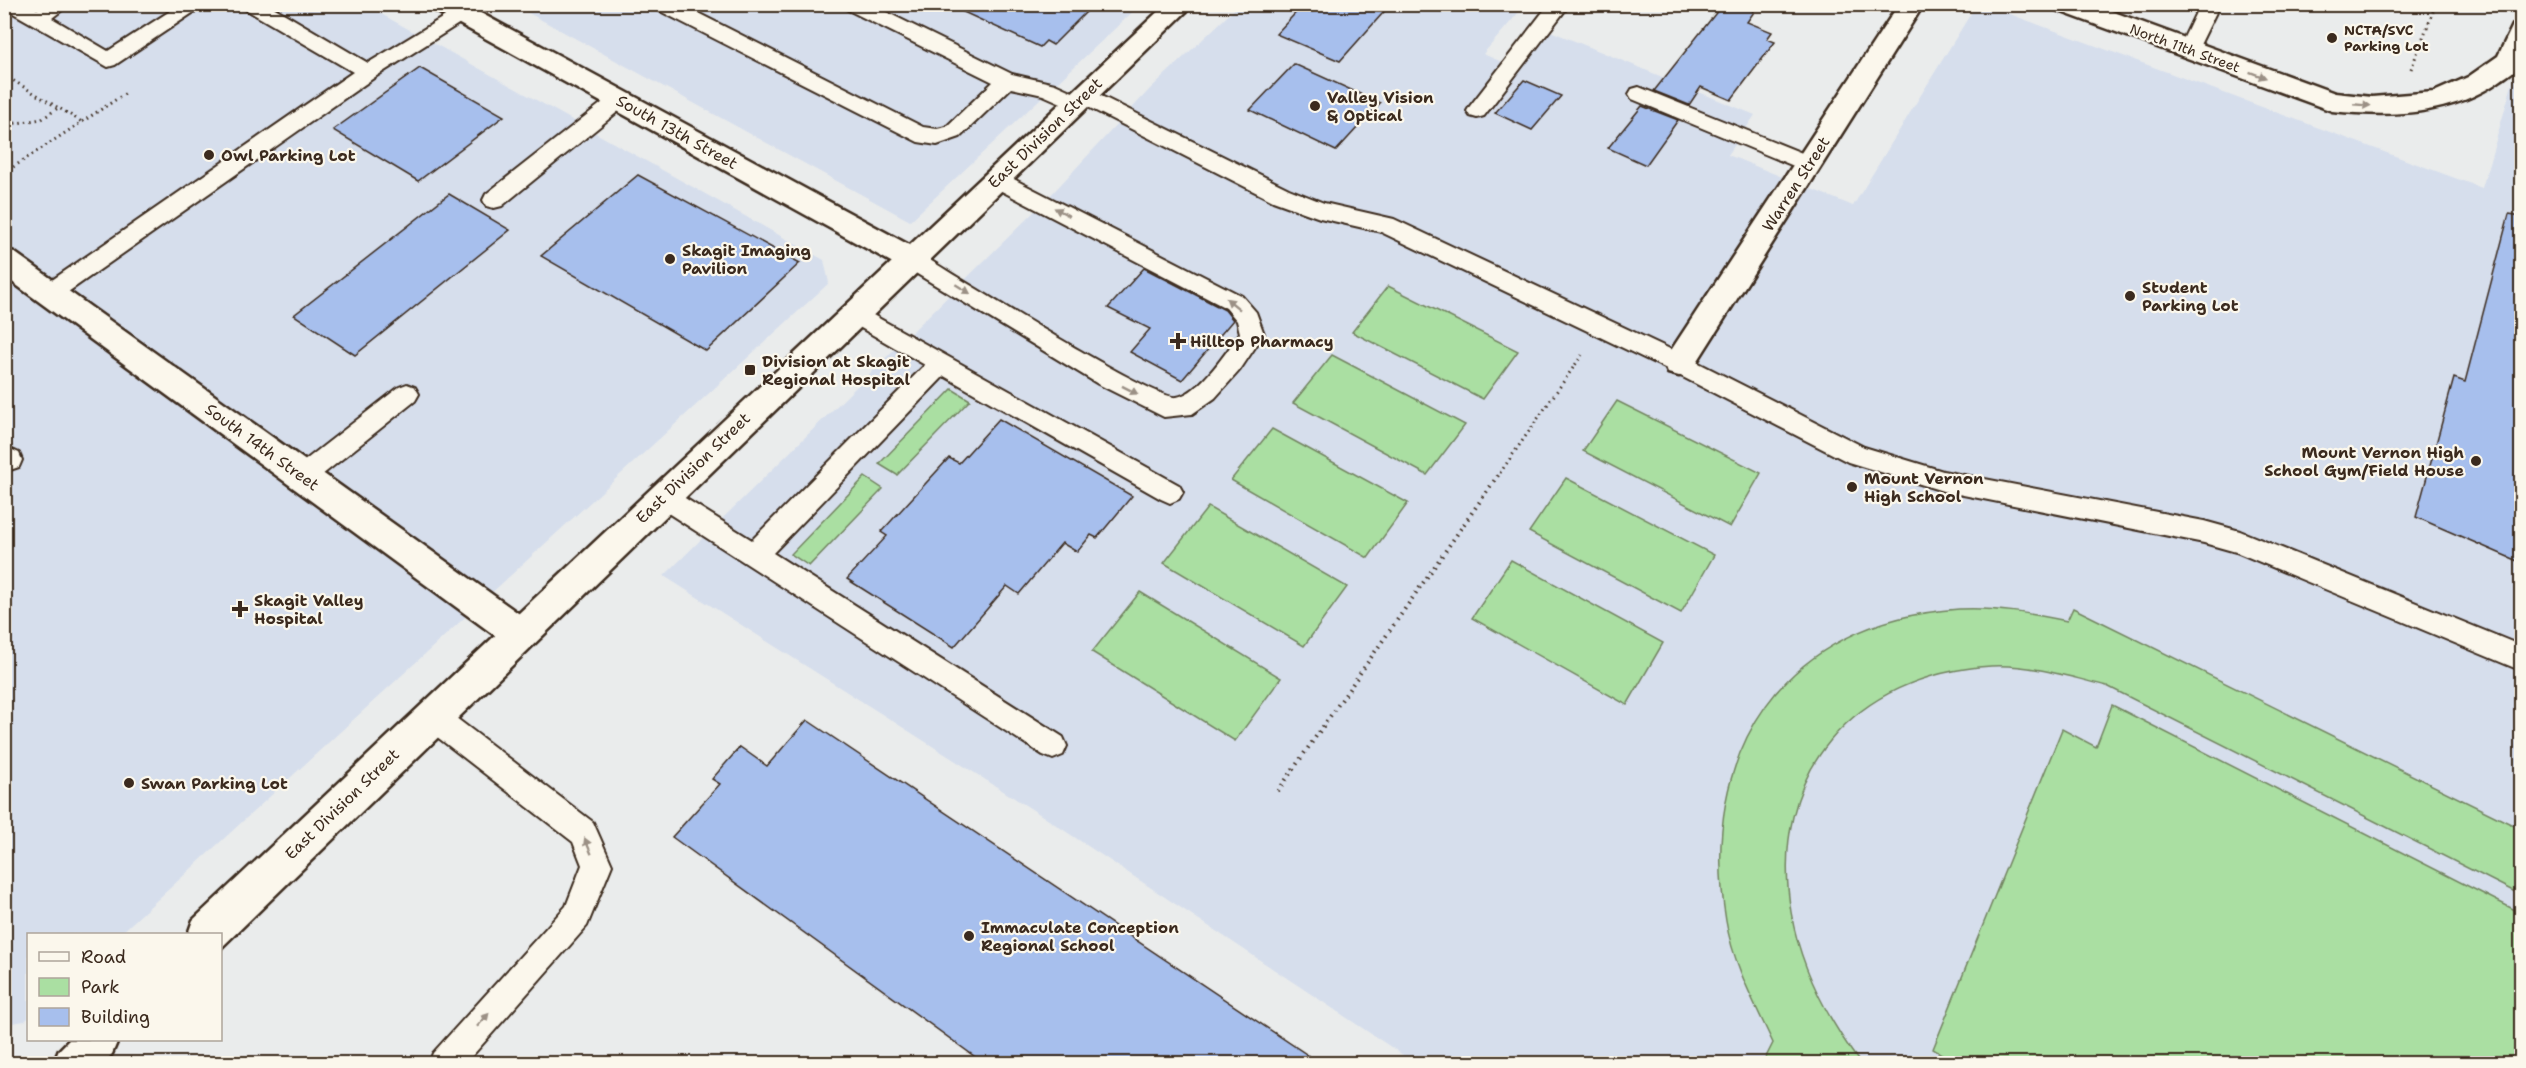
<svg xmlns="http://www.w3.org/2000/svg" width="2526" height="1068" font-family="'Shantell Sans',sans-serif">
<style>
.built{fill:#d6deec}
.green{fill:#aadfa2;stroke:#728460;stroke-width:1.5}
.building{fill:#a7bfed;stroke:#3b2a1e;stroke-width:1.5}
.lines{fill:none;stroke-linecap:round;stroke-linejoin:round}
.service-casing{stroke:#3b2a1e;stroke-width:4}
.minor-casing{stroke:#3b2a1e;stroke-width:5}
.tertiary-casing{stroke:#3b2a1e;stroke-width:5}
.path-far1{stroke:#3b2a1e;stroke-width:3;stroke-dasharray:1.5 4;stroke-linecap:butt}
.path{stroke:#3b2a1e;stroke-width:4;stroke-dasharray:1.5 5;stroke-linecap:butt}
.service{fill:#fbf7ec;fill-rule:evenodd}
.minor{fill:#fbf7ec;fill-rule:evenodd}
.tertiary{fill:#fbf7ec;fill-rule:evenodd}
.oneway{fill:#9b9085}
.poi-dot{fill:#3b2a1e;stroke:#fbf7ec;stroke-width:2}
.labels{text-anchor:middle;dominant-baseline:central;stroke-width:4.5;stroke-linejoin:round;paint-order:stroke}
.far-poi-label{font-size:14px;font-weight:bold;fill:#3b2a1e;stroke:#fbf7ec;text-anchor:start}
.far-street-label{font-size:14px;fill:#3b2a1e;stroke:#fbf7ec}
.poi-label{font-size:16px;font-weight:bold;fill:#3b2a1e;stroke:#fbf7ec;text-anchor:start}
.street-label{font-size:16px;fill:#3b2a1e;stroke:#fbf7ec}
</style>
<rect width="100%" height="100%" fill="#eaecec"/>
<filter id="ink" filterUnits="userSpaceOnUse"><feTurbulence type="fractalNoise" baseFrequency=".0167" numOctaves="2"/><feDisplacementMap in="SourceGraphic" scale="12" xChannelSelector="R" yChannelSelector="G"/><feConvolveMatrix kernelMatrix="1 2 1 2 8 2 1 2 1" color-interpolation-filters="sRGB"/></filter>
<g filter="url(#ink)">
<!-- built -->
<path class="built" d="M 4,5 L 365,5 L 824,260 L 829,283 L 120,934 L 28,934 L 28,1018 L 25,1021 L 5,1024 Z
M 514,5 L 1140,5 L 910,221 Z
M 1239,5 L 1525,5 L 1483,54 L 1507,64 L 1538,26 L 1755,115 L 1728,155 L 1853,206 L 1976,5 L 1985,5 L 2482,188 L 2521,54 L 2521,1063 L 1415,1063 L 1041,815 L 664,576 L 1048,198 L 1150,89 Z"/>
<!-- green -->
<path class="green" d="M 1388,286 L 1518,351 L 1483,399 L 1352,332 Z
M 1332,355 L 1465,425 L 1427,475 L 1293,403 Z
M 952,389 L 970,400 L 897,475 L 879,464 Z
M 1617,401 L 1761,473 L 1730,527 L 1583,451 Z
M 1272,429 L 1408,503 L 1368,558 L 1231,480 Z
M 865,477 L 883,489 L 809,566 L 791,554 Z
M 1566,478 L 1714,555 L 1681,613 L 1529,532 Z
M 1208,507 L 1347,587 L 1304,646 L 1164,563 Z
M 1511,560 L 1663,643 L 1627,705 L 1472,618 Z
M 1140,592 L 1281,678 L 1235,741 L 1092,652 Z
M 2073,608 L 2521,829 L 2521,895 L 2107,686 C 2070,677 2030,664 1991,666 C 1853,675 1768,773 1791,912 C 1800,967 1828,1019 1860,1063 L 1763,1063 L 1773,1043 C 1755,1004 1733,964 1726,921 C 1698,752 1782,621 1959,609 C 1996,607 2032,614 2067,621 Z
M 2112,705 L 2521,913 L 2521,1063 L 1958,1064 L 1933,1049 L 2062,729 L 2096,747 Z"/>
<!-- building -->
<path class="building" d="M 946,4 L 1094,4 L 1053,45 L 1046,41 L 1040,47 Z
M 1304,4 L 1391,4 L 1340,61 L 1276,34 Z
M 1723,4 L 1743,4 L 1754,12 L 1747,22 L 1772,32 L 1767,39 L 1775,42 L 1731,100 L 1701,87 L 1689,105 L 1654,91 Z
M 1294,64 L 1380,103 L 1336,151 L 1250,110 Z
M 420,68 L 504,116 L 418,181 L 333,130 Z
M 1524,80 L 1561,96 L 1532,130 L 1495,113 Z
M 1642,106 L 1678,120 L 1646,165 L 1608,148 Z
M 638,175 L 800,263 L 706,351 L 541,256 Z
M 449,194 L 510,230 L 355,355 L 294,315 Z
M 2509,214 L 2522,216 L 2522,563 L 2416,517 L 2454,378 L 2465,382 Z
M 1144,268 L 1225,310 L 1233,320 L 1182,380 L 1130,352 L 1150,329 L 1108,308 Z
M 999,419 L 1132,496 L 1097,538 L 1091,535 L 1077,552 L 1062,543 L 1019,594 L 1007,586 L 954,647 L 847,579 L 887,536 L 881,532 L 949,458 L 959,463 Z
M 807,720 L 1321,1064 L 985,1064 L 672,837 L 720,784 L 712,779 L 740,747 L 767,766 Z"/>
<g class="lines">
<defs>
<path id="service" d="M 4,4 L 29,4 L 37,9 L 45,4 L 70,4 L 52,18 L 108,51 L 181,4 L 206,4 L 115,65 L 108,67 L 6,9 Z
M 242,4 L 268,4 L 368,63 L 465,4 L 490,4 L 375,77 L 58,299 L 50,302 L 42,299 L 39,293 L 42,287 L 353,72 L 245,9 Z
M 653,4 L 680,4 L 923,127 L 937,129 L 946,127 L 993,82 L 846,9 L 843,4 L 870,4 L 1012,74 L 1055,84 L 1075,93 L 1084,89 L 1091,91 L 1289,189 L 1324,203 L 1394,219 L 1687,357 L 1864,447 L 1943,471 L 2204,521 L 2240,531 L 2522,646 L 2522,671 L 2236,552 L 2204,543 L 1943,491 L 1848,462 L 1671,371 L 1381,232 L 1320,218 L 1273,201 L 1086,106 L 1077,110 L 1043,95 L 1011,88 L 960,137 L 937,145 L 918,142 L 656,9 Z
M 1549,4 L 1570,4 L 1484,116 L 1477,118 L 1470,116 L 1467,111 L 1470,106 Z
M 2200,4 L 2220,4 L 2195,55 L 2181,55 L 2178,50 Z
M 1639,87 L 1817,159 L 1820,164 L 1817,169 L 1809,172 L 1801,169 L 1632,99 L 1629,94 L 1632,89 Z
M 619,93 L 626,95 L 629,100 L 626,105 L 502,206 L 494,208 L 486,206 L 483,200 L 486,194 L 612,95 Z
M 998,171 L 1242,296 L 1256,312 L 1264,334 L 1240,370 L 1215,398 L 1192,414 L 1164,417 L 1098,384 L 904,266 L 901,260 L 904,254 L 912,251 L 920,254 C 953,274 1156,402 1177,397 C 1200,393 1227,351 1240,333 L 1237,321 L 1226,308 L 990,185 L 987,179 L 990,173 Z
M 855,305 L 1179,485 L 1183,492 L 1179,499 L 1170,503 L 1161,499 L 944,376 L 773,553 L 1063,737 L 1067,746 L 1063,755 L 1053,759 L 1043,755 L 654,504 L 650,497 L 654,490 L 663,486 L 672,490 L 752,540 L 925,365 L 847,320 L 843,314 L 847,308 Z
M 407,384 L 415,387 L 419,394 L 415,401 L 312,483 L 303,486 L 294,483 L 291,476 L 294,469 L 399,387 Z
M 4,446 L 19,453 L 22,460 L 19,467 L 10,470 L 4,468 Z
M 433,704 L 443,708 L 593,822 L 612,865 L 587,926 L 465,1064 L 429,1064 L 433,1053 L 566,906 L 582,865 L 573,842 L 423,726 L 419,717 L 423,708 Z"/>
<path id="minor" d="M 431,4 L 464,4 L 922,252 L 927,260 L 922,268 L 912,271 L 902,268 L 434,10 Z
M 1899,4 L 1924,4 L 1690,373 L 1679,376 L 1668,373 L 1664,364 L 1668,355 Z
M 2053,4 L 2092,4 L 2335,93 L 2372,97 L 2434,92 L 2468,77 L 2498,56 L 2513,25 L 2522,22 L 2522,62 C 2517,70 2508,75 2501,80 C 2451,116 2391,117 2332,111 L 2056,10 Z
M 4,249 L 14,252 L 532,623 L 537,634 L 532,645 L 520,649 L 508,645 L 4,276 Z"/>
<path id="tertiary" d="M 1166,4 L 1194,4 L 221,948 L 220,934 L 188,934 L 193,920 Z
M 69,1040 L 118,1040 L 112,1054 L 103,1064 L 53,1064 L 59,1050 Z"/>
</defs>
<!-- service casing -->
<use href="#service" class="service-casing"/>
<!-- minor casing -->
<use href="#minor" class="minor-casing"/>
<!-- tertiary casing -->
<use href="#tertiary" class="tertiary-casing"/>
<!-- path-far1 -->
<path class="path-far1" d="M 2411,69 L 2436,4
M 4,75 L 82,122
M 4,125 L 42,119 L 58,108
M 4,173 L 126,93
M 1500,473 L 1582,355"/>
<!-- path -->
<path class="path" d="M 1278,791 L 1501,471"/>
<!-- service -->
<use href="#service" class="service"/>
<!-- minor -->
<use href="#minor" class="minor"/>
<!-- tertiary -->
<use href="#tertiary" class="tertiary"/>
</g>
<!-- one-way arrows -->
<defs><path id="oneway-solid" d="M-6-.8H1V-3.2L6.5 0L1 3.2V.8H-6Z" transform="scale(1.5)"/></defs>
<g class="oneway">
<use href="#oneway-solid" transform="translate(2258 75) rotate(20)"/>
<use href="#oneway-solid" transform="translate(2362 105) rotate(5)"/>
<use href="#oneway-solid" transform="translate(1062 212) rotate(-152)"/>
<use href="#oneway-solid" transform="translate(963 289) rotate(32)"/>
<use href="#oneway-solid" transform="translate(1233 304) rotate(-141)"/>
<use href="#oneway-solid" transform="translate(1130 390) rotate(27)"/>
<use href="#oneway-solid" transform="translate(588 846) rotate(-113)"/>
<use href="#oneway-solid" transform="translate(483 1020) rotate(-48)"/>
</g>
</g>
<!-- markers -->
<g class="poi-dot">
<circle cx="2332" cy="38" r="6"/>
<circle cx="1315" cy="106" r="6"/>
<circle cx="209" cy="155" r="6"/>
<circle cx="670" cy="259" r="6"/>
<circle cx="2130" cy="296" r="6"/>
<path d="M1175 332h6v6h6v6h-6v6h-6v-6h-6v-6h6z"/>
<rect x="744" y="364" width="12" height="12" rx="3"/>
<circle cx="2476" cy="461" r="6"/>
<circle cx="1852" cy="487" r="6"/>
<path d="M237 600h6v6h6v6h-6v6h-6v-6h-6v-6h6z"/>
<circle cx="129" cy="783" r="6"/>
<circle cx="969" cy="936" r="6"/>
</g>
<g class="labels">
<!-- far-poi labels -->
<g class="far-poi-label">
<text x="2344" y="30">NCTA/SVC<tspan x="2344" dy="16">Parking Lot</tspan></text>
</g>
<!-- far-street labels -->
<g class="far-street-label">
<text transform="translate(2185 48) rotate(20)">North 11th Street</text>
</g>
<!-- poi labels -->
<g class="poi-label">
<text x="1327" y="97">Valley Vision<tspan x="1327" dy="18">&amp; Optical</tspan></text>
<text x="221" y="155">Owl Parking Lot</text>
<text x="682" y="250">Skagit Imaging<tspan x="682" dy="18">Pavilion</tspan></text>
<text x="2142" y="287">Student<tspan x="2142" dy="18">Parking Lot</tspan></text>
<text x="1190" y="341">Hilltop Pharmacy</text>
<text x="762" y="361">Division at Skagit<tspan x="762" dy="18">Regional Hospital</tspan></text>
<text x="2464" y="452" text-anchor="end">Mount Vernon High<tspan x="2464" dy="18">School Gym/Field House</tspan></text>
<text x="1864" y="478">Mount Vernon<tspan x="1864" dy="18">High School</tspan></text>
<text x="254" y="600">Skagit Valley<tspan x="254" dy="18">Hospital</tspan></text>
<text x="141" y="783">Swan Parking Lot</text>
<text x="981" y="927">Immaculate Conception<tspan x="981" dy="18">Regional School</tspan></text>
</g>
<!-- street labels -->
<g class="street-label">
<text transform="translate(677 132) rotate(29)">South 13th Street</text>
<text transform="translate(1045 133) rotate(-44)">East Division Street</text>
<text transform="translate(1796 184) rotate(-57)">Warren Street</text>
<text transform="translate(262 447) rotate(36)">South 14th Street</text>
<text transform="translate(693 468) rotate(-44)">East Division Street</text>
<text transform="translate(342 804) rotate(-44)">East Division Street</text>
</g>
</g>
<!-- margin -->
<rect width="2526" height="1068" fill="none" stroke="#fbf7ec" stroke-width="24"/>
<rect x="12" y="12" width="2502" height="1044" fill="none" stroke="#3b2a1e" stroke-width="2" filter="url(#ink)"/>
<!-- legend -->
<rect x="27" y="933" width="195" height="108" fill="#fbf7ec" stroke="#aea59a" stroke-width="1.5"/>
<rect x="39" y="952" width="30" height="9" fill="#fbf7ec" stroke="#aea59a" stroke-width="1.5"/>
<text x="81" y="963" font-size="18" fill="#3b2a1e">Road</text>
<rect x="39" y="978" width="30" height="18" fill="#aadfa2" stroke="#aea59a" stroke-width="1.5"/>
<text x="81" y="993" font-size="18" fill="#3b2a1e">Park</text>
<rect x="39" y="1008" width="30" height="18" fill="#a7bfed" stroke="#aea59a" stroke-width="1.5"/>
<text x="81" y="1023" font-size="18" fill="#3b2a1e">Building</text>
</svg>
